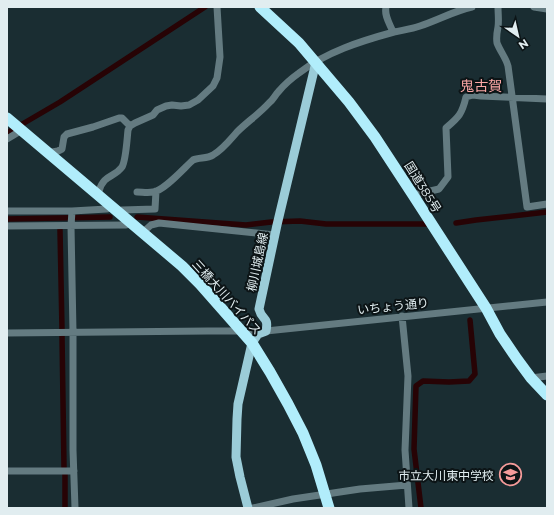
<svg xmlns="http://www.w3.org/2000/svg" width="554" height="515" font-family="Montserrat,'Noto Sans JP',sans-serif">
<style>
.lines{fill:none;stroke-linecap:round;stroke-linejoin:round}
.canal{stroke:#270305;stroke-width:5.5}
.minor{stroke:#647b81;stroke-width:7}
.major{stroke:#9bccd8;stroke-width:9}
.highway{stroke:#b1edfb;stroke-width:11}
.labels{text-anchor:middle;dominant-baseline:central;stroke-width:4;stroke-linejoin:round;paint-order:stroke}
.street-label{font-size:12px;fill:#e1edf0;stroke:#0c1416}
.poi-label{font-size:12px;fill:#e1edf0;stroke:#0c1416;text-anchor:end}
.quarter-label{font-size:14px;fill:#fba7a6;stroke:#0c1416}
</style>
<rect width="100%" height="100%" fill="#1a2d32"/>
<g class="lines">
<!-- canal -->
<path class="canal" d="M 7,133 L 60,102 L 205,7
M 137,217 L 246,225 L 271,222 L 300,221 L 326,224 L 428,224
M 7,219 L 110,217
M 456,223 L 476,220 L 547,212
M 60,230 L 62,329
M 62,336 L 64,467
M 65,472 L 65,508
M 421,508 L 414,449 L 416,386 L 423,381 L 449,382 L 469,381 L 475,374 L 470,320"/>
<!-- minor -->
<path class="minor" d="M 386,7 C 384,16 390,24 393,32
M 498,7 C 498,14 499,20 498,27 C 497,32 496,37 497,43 C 500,51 506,58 508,66 L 527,207 L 547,204
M 534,7 L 547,9
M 7,139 L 17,133
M 52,152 L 58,151 L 62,149 L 64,137 L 67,134 L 93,127 L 119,118 L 122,118 L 130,126
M 99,191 C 104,174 114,178 122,167 C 126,160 127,139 128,130 L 130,126 L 135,123 L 153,115 L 157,110 L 166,106 L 172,105 L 181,106 L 189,105 L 198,100 L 213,86 L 217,78 L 220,57 L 217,7
M 137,192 C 142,192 148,193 153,192 C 164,191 184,168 193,160 C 199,157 207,159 213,155 C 222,150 230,140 237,132 C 247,122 259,114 269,103 C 273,100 275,95 279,91 C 284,85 292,78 299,73 C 326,52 361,41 394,32 C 403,30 412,29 420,26 C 438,20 454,11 472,7
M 413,195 L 439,189 L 448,177 L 446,128 C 459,117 462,114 466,97 L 473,95 L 481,96 L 547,99
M 122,210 L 155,209 L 156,191
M 7,211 L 72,211
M 7,226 L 126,225
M 142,233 L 151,225 L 159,223 L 275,235
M 402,316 L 408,376 L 405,450 L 409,508
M 7,333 L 208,331 L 266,331 L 547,302
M 531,378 L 547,376
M 7,471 L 74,471
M 75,508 L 73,450 L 73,332 L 71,226 L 72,211 L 107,209
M 253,508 L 293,499 L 360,489 L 407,485"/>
<!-- major -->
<path class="major" d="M 248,508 L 240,477 L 236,457 L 237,419 L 238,404 L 252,343 L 258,334 L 266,331 C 269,316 262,321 259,309 L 277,225 L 316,62"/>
<!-- highway -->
<path class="highway" d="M 260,7 L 299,43 L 349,102 L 375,137 L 413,195 L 486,308 L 500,334 L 517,359 L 531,378 L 547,395
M 7,118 L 182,266 L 200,284 L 252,343 L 270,372 L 288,404 L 303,433 L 316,465 L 329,508"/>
</g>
<!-- icons -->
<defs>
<symbol id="school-ring" viewBox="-11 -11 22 22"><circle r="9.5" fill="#0c1416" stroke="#f59b9a" stroke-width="1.5"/><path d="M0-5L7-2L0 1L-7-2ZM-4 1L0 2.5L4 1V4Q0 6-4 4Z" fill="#f59b9a"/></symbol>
</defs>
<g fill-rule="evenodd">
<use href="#school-ring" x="498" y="462" width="25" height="25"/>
</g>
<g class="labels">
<!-- street labels -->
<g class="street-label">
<text transform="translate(423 187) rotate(58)">国道385号</text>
<text transform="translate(257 262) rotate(-78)">柳川城島線</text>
<text transform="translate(227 297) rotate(48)">三橋大川バイパス</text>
<text transform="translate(393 306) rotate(-6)">いちょう通り</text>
</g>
<!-- poi labels -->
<g class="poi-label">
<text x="494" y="475">市立大川東中学校</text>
</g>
<!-- quarter labels -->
<g class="quarter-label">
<text x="481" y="86">鬼古賀</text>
</g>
</g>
<!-- border -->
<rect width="554" height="515" fill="none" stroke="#e1edf0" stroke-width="16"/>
<!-- north arrow -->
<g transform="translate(518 36) rotate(146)" stroke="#0c1416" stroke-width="3" paint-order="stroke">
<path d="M0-3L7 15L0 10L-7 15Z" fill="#e1edf0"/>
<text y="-6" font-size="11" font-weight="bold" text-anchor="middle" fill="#e1edf0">N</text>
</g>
</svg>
